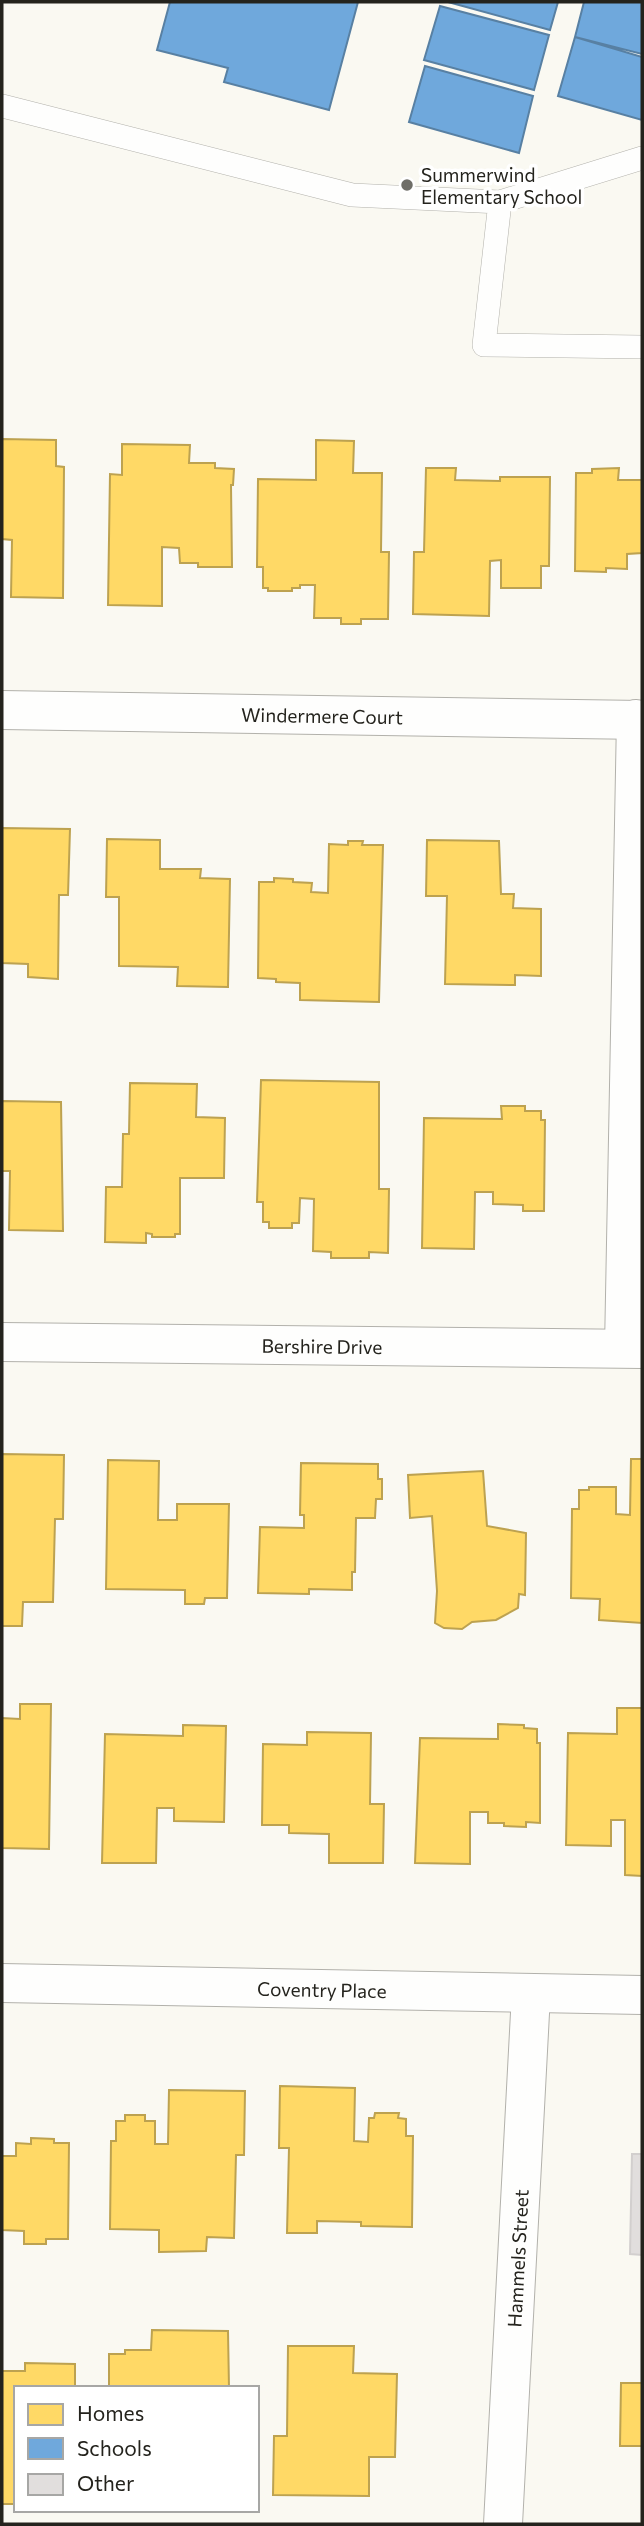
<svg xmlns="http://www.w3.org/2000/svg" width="644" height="2526" font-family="Commissioner,sans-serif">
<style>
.homes{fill:#ffd966;stroke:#bda250;stroke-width:2}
.schools{fill:#6fa8dc;stroke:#5880a3;stroke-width:2}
.building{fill:#e1dedd;stroke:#d2cfce;stroke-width:2}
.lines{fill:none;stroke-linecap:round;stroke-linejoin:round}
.lane-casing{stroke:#b2b1ab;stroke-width:24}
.street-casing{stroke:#b2b1ab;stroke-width:40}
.lane{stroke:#fefefd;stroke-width:23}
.street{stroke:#fefefd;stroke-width:38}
.poi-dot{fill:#6f6e68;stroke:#fff;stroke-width:2.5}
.labels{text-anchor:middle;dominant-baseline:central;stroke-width:7;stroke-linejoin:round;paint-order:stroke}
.poi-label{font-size:19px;fill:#24231d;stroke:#fff;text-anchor:start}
.street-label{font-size:19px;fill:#24231d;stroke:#fff}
</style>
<rect width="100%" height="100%" fill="#faf9f2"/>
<!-- homes -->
<path class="homes" d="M 2,439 L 56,440 L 56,466 L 64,467 L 63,598 L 11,597 L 12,540 L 2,539 Z
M 316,440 L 354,441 L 353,473 L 382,473 L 381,552 L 389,552 L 388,619 L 361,619 L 361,624 L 341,624 L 341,618 L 314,618 L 315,585 L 300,585 L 300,588 L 292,588 L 292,591 L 268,591 L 268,588 L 263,588 L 263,567 L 257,567 L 258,479 L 316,480 Z
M 122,444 L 190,445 L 189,463 L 215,463 L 215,468 L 234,469 L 233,485 L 231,485 L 232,567 L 198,567 L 198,563 L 180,563 L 179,548 L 162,547 L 162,606 L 108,605 L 110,474 L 122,475 Z
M 426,468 L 456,468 L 455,480 L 500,481 L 500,477 L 550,477 L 549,566 L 541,566 L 541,588 L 501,588 L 501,560 L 490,561 L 489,616 L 413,614 L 414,552 L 424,552 Z
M 619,468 L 618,480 L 642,480 L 642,553 L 627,554 L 627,569 L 606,568 L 606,572 L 575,571 L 576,473 L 592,473 L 592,469 Z
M 2,828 L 70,829 L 68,895 L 59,895 L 58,979 L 28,977 L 28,964 L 2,963 Z
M 107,839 L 160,840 L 160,869 L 201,869 L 200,878 L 230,879 L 228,987 L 177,986 L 178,967 L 119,966 L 119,897 L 106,897 Z
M 427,840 L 499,841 L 501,894 L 514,894 L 513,908 L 541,909 L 541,976 L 515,975 L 515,985 L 445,984 L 447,896 L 426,896 Z
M 348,841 L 363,841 L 362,845 L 383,845 L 379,1002 L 300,1000 L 300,983 L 276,982 L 276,979 L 258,978 L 259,882 L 274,882 L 274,878 L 293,879 L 293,882 L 312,883 L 311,892 L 328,893 L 329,844 L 348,845 Z
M 261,1080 L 379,1082 L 379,1189 L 389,1189 L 388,1253 L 369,1252 L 369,1258 L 331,1258 L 331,1252 L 313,1251 L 314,1199 L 300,1198 L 299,1223 L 292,1223 L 292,1228 L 269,1228 L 269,1222 L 263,1222 L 263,1202 L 257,1202 Z
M 130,1083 L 197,1084 L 196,1117 L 225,1118 L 224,1178 L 180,1178 L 180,1234 L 175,1234 L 175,1237 L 152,1237 L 152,1234 L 146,1233 L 146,1243 L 105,1242 L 106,1187 L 122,1187 L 123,1134 L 129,1134 Z
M 2,1101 L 61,1102 L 63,1231 L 9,1230 L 10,1171 L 2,1171 Z
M 501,1106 L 525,1106 L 525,1111 L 541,1111 L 541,1120 L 545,1120 L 544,1211 L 523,1211 L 523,1205 L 493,1204 L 493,1192 L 475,1192 L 474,1249 L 422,1248 L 424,1118 L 502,1119 Z
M 2,1454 L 64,1455 L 63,1519 L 55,1519 L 53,1602 L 23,1602 L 22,1626 L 2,1626 Z
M 631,1459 L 642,1459 L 642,1623 L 599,1620 L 600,1599 L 571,1598 L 572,1509 L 579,1509 L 579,1490 L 589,1490 L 589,1487 L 616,1487 L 616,1514 L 630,1515 Z
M 108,1460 L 159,1461 L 158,1520 L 177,1520 L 177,1504 L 229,1504 L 227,1598 L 205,1598 L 204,1604 L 185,1604 L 185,1590 L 106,1589 Z
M 301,1463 L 378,1464 L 378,1479 L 382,1479 L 382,1499 L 376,1499 L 375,1518 L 356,1518 L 355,1572 L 352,1572 L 352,1590 L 309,1589 L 309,1594 L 258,1593 L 260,1527 L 304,1528 L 304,1515 L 300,1515 Z
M 483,1471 L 487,1526 L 526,1533 L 525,1595 L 519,1594 L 518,1608 L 496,1620 L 472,1622 L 462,1629 L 444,1628 L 435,1623 L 437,1591 L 432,1516 L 410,1518 L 408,1475 Z
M 20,1704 L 51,1704 L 49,1849 L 2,1848 L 2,1718 L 20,1719 Z
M 617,1708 L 642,1708 L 642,1876 L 625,1875 L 625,1820 L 611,1820 L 611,1846 L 566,1845 L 568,1733 L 617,1734 Z
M 498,1724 L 524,1725 L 524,1728 L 537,1729 L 537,1743 L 540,1743 L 540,1823 L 526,1822 L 526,1827 L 504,1826 L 504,1823 L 488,1823 L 488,1812 L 470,1812 L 470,1864 L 415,1863 L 420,1738 L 498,1739 Z
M 183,1725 L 226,1726 L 224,1822 L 174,1821 L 174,1808 L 157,1808 L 156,1863 L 102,1863 L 105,1734 L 183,1736 Z
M 307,1732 L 371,1733 L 370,1804 L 384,1804 L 383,1863 L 329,1863 L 329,1834 L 289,1833 L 289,1825 L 262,1825 L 263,1744 L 307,1745 Z
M 280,2086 L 355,2088 L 354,2141 L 368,2142 L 369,2118 L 374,2118 L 375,2113 L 399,2113 L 398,2118 L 406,2119 L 406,2136 L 413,2136 L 412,2227 L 361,2226 L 361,2222 L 317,2221 L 317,2233 L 287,2233 L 289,2148 L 279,2148 Z
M 169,2090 L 245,2091 L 244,2155 L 236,2155 L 234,2238 L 207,2237 L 206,2251 L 159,2252 L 159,2230 L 110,2229 L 111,2141 L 116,2141 L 116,2121 L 125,2121 L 125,2115 L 145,2115 L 145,2121 L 155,2121 L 155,2144 L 168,2144 Z
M 31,2138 L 54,2139 L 54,2143 L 69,2143 L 68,2239 L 46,2239 L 46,2244 L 24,2244 L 24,2231 L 2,2230 L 2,2156 L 16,2156 L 16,2143 L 31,2144 Z
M 152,2330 L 228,2331 L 229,2388 L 109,2388 L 109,2354 L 125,2354 L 125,2350 L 151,2350 Z
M 288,2346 L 354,2346 L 353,2373 L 397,2374 L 395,2457 L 369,2457 L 369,2496 L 273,2495 L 274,2436 L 287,2436 Z
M 25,2363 L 75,2364 L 75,2388 L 16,2388 L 16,2504 L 2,2504 L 2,2371 L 25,2371 Z
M 621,2383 L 642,2383 L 642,2446 L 620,2446 Z"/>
<!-- schools -->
<path class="schools" d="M 170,2 L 358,2 L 329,110 L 224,82 L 228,68 L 157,50 Z
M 448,2 L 558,2 L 550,30 Z
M 584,2 L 642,2 L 642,54 L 575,37 Z
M 440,6 L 549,35 L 534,90 L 424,60 Z
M 575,37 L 642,57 L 642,120 L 558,96 Z
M 425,66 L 533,96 L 519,153 L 409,122 Z"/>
<!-- building -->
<path class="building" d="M 632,2154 L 642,2154 L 642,2255 L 630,2254 Z"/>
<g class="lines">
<defs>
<path id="lane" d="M 2,106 L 352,195 L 500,202
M 642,158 L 500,202 L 484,345 L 642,347"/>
<g id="street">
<path id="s1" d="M 2,710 L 642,720"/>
<path id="s2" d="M 2,1342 L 642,1349"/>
<path d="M 624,1348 L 636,719"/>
<path id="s3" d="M 2,1983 L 642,1995"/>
<path id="s4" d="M 503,2524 L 531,1994"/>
</g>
</defs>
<!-- lane casing -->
<use href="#lane" class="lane-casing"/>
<!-- street casing -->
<use href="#street" class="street-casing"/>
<!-- lane -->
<use href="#lane" class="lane"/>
<!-- street -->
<use href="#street" class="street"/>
</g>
<!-- markers -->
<circle class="poi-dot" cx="407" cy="185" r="7"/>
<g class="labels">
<!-- poi labels -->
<g class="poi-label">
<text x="421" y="174">Summerwind<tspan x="421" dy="22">Elementary School</tspan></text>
</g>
<!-- street labels -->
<g class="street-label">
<text stroke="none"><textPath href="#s1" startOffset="320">Windermere Court</textPath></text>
<text stroke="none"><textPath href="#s2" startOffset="320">Bershire Drive</textPath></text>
<text stroke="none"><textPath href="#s3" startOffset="320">Coventry Place</textPath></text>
<text stroke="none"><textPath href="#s4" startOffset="266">Hammels Street</textPath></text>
</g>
</g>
<!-- border -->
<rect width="644" height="2526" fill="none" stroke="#24231d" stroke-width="7"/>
<!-- legend -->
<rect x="14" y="2386" width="245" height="126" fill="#ffffff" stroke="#a7a7a5" stroke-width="2"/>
<rect x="28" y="2404" width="35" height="21" fill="#ffd966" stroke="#a7a7a5" stroke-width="2"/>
<text x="77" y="2421" font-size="21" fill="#24231d">Homes</text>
<rect x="28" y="2438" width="35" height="21" fill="#6fa8dc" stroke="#a7a7a5" stroke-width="2"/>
<text x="77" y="2456" font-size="21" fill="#24231d">Schools</text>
<rect x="28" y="2474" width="35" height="21" fill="#e1dedd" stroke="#a7a7a5" stroke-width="2"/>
<text x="77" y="2491" font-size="21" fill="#24231d">Other</text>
</svg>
